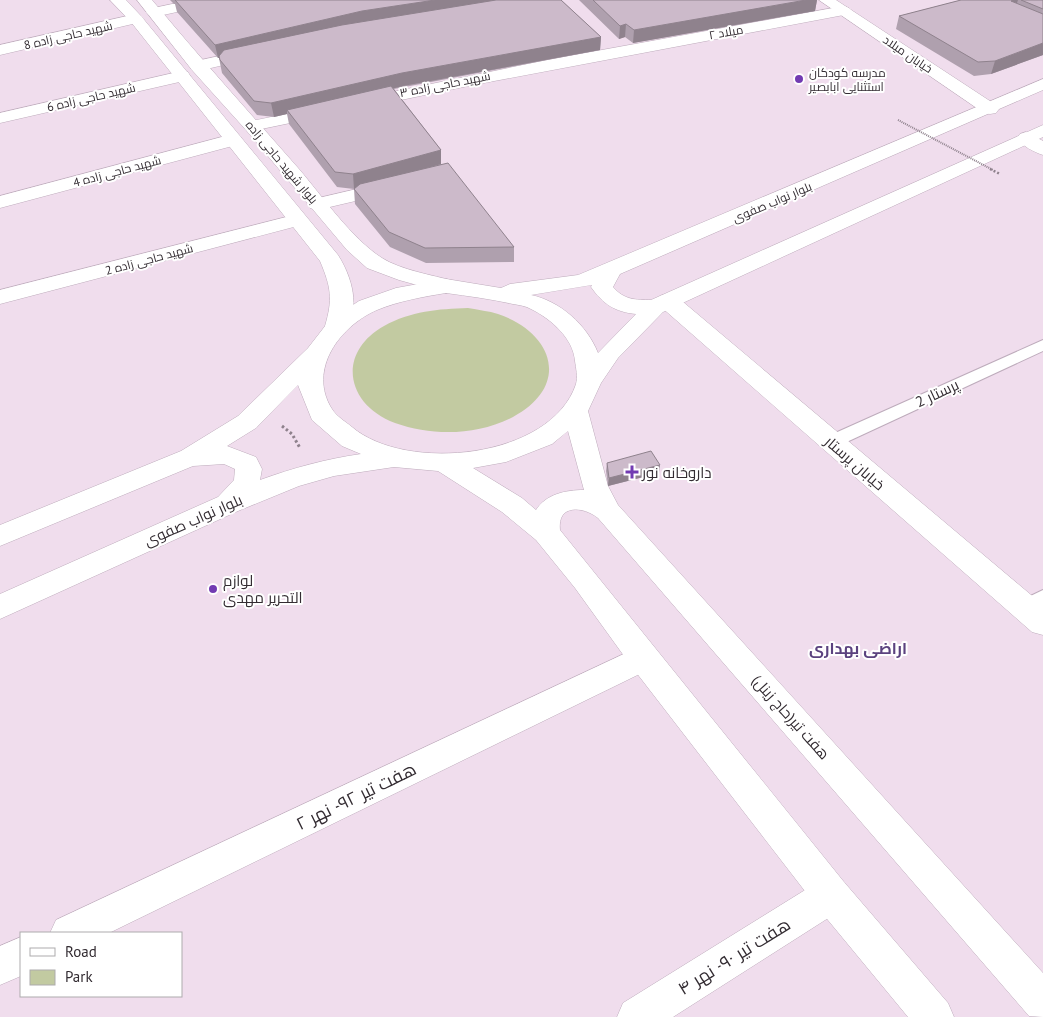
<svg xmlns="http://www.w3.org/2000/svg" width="1043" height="1017" font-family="'PT Sans',Cairo,sans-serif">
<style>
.green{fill:#c2caa1}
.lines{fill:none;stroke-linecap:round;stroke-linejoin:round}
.service-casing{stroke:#beacbc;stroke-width:2}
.minor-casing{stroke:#beacbc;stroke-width:1}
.tertiary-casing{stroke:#beacbc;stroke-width:1}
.secondary-casing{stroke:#beacbc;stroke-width:1}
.path{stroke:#8e818c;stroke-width:3;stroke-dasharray:2.5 2.5;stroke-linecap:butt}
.service{fill:#fff;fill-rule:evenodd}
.minor{fill:#fff;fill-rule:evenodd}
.tertiary{fill:#fff;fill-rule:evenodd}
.secondary{fill:#fff;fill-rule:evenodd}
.path-bridge-far1{stroke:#8e818c;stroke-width:2;stroke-dasharray:1 1;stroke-linecap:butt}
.path-bridge{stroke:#8e818c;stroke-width:2.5;stroke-dasharray:2 2;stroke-linecap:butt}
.wall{fill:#afa0ae}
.shaded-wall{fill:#8f828d}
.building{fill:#ccbaca;stroke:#8f828d}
.poi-dot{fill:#723bb2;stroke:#fff;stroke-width:2}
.labels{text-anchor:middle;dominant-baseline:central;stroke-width:4;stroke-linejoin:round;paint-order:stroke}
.far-street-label{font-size:12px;fill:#332c32;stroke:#fff}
.far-poi-label{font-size:12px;fill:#332c32;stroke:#fff;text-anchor:start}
.street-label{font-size:15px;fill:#332c32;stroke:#fff}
.poi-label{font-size:15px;fill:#332c32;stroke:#fff;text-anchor:start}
.neighbourhood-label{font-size:16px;font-weight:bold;fill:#5b427f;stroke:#fff}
.near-street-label{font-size:18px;fill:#332c32;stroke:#fff}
</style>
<rect width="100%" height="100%" fill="#f0dded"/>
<!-- green -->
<path class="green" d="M 468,308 C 478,310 489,311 498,314 C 554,333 571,386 513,417 C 476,436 432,436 395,423 C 346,405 336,353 384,326 C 411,311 438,309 468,308 Z"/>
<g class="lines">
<defs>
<path id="service" d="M 1043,340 L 1043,351 L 838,446 L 831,448 L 824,446 L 822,442 L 824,438 Z
M 1043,590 L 1043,608 L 1026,617 L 1018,614 L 1015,608 L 1018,602 Z"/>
<path id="minor" d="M 191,0 L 220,0 L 218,3 L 154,17 L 149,15 L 146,12 L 149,9 Z
M 844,6 L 849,8 L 852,11 L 849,14 L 473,85 L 252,131 L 246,130 L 243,126 L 246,122 L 252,121 L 547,60 Z
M 136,14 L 141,16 L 144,19 L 141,22 L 0,55 L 0,45 Z
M 256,48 L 262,50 L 264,53 L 262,56 L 198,71 L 192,70 L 190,66 L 192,62 Z
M 182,71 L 188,72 L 190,76 L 188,80 L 0,123 L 0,113 Z
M 233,134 L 240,136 L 242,140 L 240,144 L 0,208 L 0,196 Z
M 391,181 L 398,183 L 401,187 L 398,191 L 317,210 L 310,208 L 307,204 L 310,200 Z
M 298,214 L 305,216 L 308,220 L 305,224 L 0,304 L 0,290 Z
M 668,294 L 676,296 L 1043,605 L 1043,635 L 1032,632 L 660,306 L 657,301 L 660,296 Z
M 643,645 L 654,649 L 659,658 L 654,667 L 109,933 L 50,933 L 56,920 Z
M 831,877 L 844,882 L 850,895 L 844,908 L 673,1017 L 617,1017 L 623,1003 L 818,882 Z
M 21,937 L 21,976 L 0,985 L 0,946 Z"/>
<path id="tertiary" d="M 110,0 L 126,0 L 141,16 L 338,255 C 352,277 361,308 345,331 L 337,333 L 329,331 L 325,326 C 333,299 331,287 320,261 L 131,22 Z
M 137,0 L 152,0 C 200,58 250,113 299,169 C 322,196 352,239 382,258 C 401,270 432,275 454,281 L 457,286 L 454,291 L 446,293 L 399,280 L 367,268 L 347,250 L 246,130 L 192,70 Z
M 819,0 L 836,0 L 996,105 L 999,109 L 996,113 L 990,114 L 984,113 Z
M 1026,132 L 1043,141 L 1043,155 C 1034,152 1022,146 1017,138 L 1020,134 Z"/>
<path id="secondary" d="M 1043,79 L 1043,90 L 620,274 L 613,287 C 624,300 636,300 651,300 L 1043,125 L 1043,137 L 663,312 L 618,358 L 601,383 L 588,411 L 608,486 L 618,505 L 1043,973 L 1043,1017 L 1029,1016 L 598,518 C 583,506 557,504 560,530 L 844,882 L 948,1003 L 954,1017 L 908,1017 L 818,908 L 632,667 L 575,588 L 536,540 L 502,512 L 438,471 L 394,467 L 334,476 L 299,486 L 238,511 L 0,619 L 0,594 L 218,497 L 234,480 L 235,469 L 224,464 L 193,466 L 0,546 L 0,525 L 181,451 L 238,416 L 308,348 L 329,321 L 359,301 L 396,288 L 446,279 L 501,288 L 510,284 L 578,275 ZM 592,285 L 591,287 C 603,304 615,312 636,314 L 598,353 C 587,325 560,301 531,295 ZM 446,293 C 468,296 491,299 513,304 C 519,305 526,306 531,309 C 551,319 573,338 575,361 C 576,368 578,377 576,384 C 551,459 406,473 352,427 C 346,422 336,416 332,409 C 307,370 340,326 377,310 C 399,301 422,297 446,293 ZM 298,385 L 312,420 L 342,446 L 361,454 C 326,459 293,468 260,480 L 262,469 L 256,457 L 227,446 L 256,428 ZM 568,431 L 584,490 C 566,490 546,494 536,510 L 522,498 L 473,468 L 506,462 L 552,444 Z"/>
</defs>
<!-- service casing -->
<use href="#service" class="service-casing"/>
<!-- minor casing -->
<use href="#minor" class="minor-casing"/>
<!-- tertiary casing -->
<use href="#tertiary" class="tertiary-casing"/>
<!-- secondary casing -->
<use href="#secondary" class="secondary-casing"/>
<!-- path -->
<path class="path" d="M 282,426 L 292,434 L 300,448"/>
<!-- service -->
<use href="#service" class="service"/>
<!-- minor -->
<use href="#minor" class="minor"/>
<!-- tertiary -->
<use href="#tertiary" class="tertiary"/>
<!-- secondary -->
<use href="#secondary" class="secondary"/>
<!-- path-bridge-far1 -->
<path class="path-bridge-far1" d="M 898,120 L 993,170"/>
<!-- path-bridge -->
<path class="path-bridge" d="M 990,169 L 1000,174"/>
</g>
<!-- wall -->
<path class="wall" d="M 170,0 L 561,0 L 601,37 L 600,50 L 394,89 L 441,150 L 441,164 L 514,247 L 514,262 L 426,263 L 390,247 L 355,204 L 354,189 L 337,187 L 289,124 L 287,114 L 274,117 L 257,115 L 222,73 L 219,58 L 218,58 L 177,12 L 175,4 L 174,4 Z
M 579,0 L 817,0 L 815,11 L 633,43 L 625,37 L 619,39 Z
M 961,0 L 1043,0 L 1043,55 L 991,74 L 974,76 L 896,29 L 899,16 Z
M 607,463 L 659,473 L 608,486 L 606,471 Z"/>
<!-- shaded-wall -->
<path class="shaded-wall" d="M 435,0 L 518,0 L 364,24 L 218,58 L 215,45 L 362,11 Z
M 806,0 L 817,0 L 815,11 L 633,43 L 634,30 Z
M 1015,0 L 1018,0 L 1014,12 L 1011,1 Z
M 626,24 L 625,37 L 619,39 L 620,26 Z
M 601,37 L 600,50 L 403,86 L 289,114 L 287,110 L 287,114 L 274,117 L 271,103 L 402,73 Z
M 1043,43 L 1043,55 L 991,74 L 995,61 Z
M 441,150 L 441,164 L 354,189 L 353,174 Z
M 660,465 L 659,473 L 608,486 L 609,478 Z"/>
<!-- building -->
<path class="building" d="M 175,0 L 435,0 L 362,11 L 215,45 Z
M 496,0 L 561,0 L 601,37 L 402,73 L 271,103 L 254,101 L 220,60 L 219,56 L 224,50 L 342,25 Z
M 593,0 L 806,0 L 634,30 L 626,24 L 620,26 Z
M 961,0 L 1015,0 L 1011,1 L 1043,14 L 1043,43 L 995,61 L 978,62 L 899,16 Z
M 1021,0 L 1043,0 L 1043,9 Z
M 391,86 L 441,150 L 353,174 L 335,172 L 287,110 Z
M 448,163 L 514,247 L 425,248 L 389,232 L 354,189 L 360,184 Z
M 651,451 L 660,465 L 609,478 L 607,463 Z"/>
<!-- markers -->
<g class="poi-dot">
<circle cx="799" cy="79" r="5"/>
<path d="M629.5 464.5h5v5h5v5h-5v5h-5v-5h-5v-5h5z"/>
<circle cx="213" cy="589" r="5"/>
</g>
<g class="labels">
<!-- far-street labels -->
<g class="far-street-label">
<text transform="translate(726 32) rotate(-10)">میلاد ۲</text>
<text transform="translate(68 35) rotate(-13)">شهید حاجی زاده 8</text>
<text transform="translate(908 54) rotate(34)">خیابان میلاد</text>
<text transform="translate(445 84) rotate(-11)">شهید حاجی زاده ۳</text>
<text transform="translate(91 97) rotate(-13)">شهید حاجی زاده 6</text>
<text transform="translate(282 162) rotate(50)">بلوار شهید حاجی زاده</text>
<text transform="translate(117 171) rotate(-15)">شهید حاجی زاده 4</text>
<text transform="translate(772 202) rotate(-23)">بلوار نواب صفوی</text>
<text transform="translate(149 259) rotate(-15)">شهید حاجی زاده 2</text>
</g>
<!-- far-poi labels -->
<g class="far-poi-label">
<text x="809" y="72">مدرسه کودکان<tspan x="809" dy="14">استثنایی ابابصیر</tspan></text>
</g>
<!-- street labels -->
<g class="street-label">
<text transform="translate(937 393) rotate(-25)">پرستار 2</text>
<text transform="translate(855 463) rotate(41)">خیابان پرستار</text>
<text transform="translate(193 520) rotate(-24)">بلوار نواب صفوی</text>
<text transform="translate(791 717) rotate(48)">هفت تیر(حاج زینل)</text>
</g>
<!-- poi labels -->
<g class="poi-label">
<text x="642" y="472">داروخانه نور</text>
<text x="223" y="580">لوازم<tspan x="223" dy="17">التحریر مهدی</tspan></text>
</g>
<!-- neighbourhood labels -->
<g class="neighbourhood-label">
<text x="858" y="648">اراضی بهداری</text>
</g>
<!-- near-street labels -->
<g class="near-street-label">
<text transform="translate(356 796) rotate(-26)">هفت تیر ۹۲- نهر ۲</text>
<text transform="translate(734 956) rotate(-32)">هفت تیر ۹۰- نهر ۴</text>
</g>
</g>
<!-- legend -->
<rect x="20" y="932" width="162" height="65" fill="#ffffff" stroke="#adabad"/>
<rect x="30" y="948" width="25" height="8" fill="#ffffff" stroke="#adabad"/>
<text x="65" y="957" font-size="15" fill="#332c32">Road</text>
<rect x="30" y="970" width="25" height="15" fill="#c2caa1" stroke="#adabad"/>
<text x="65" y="982" font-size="15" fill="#332c32">Park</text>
</svg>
